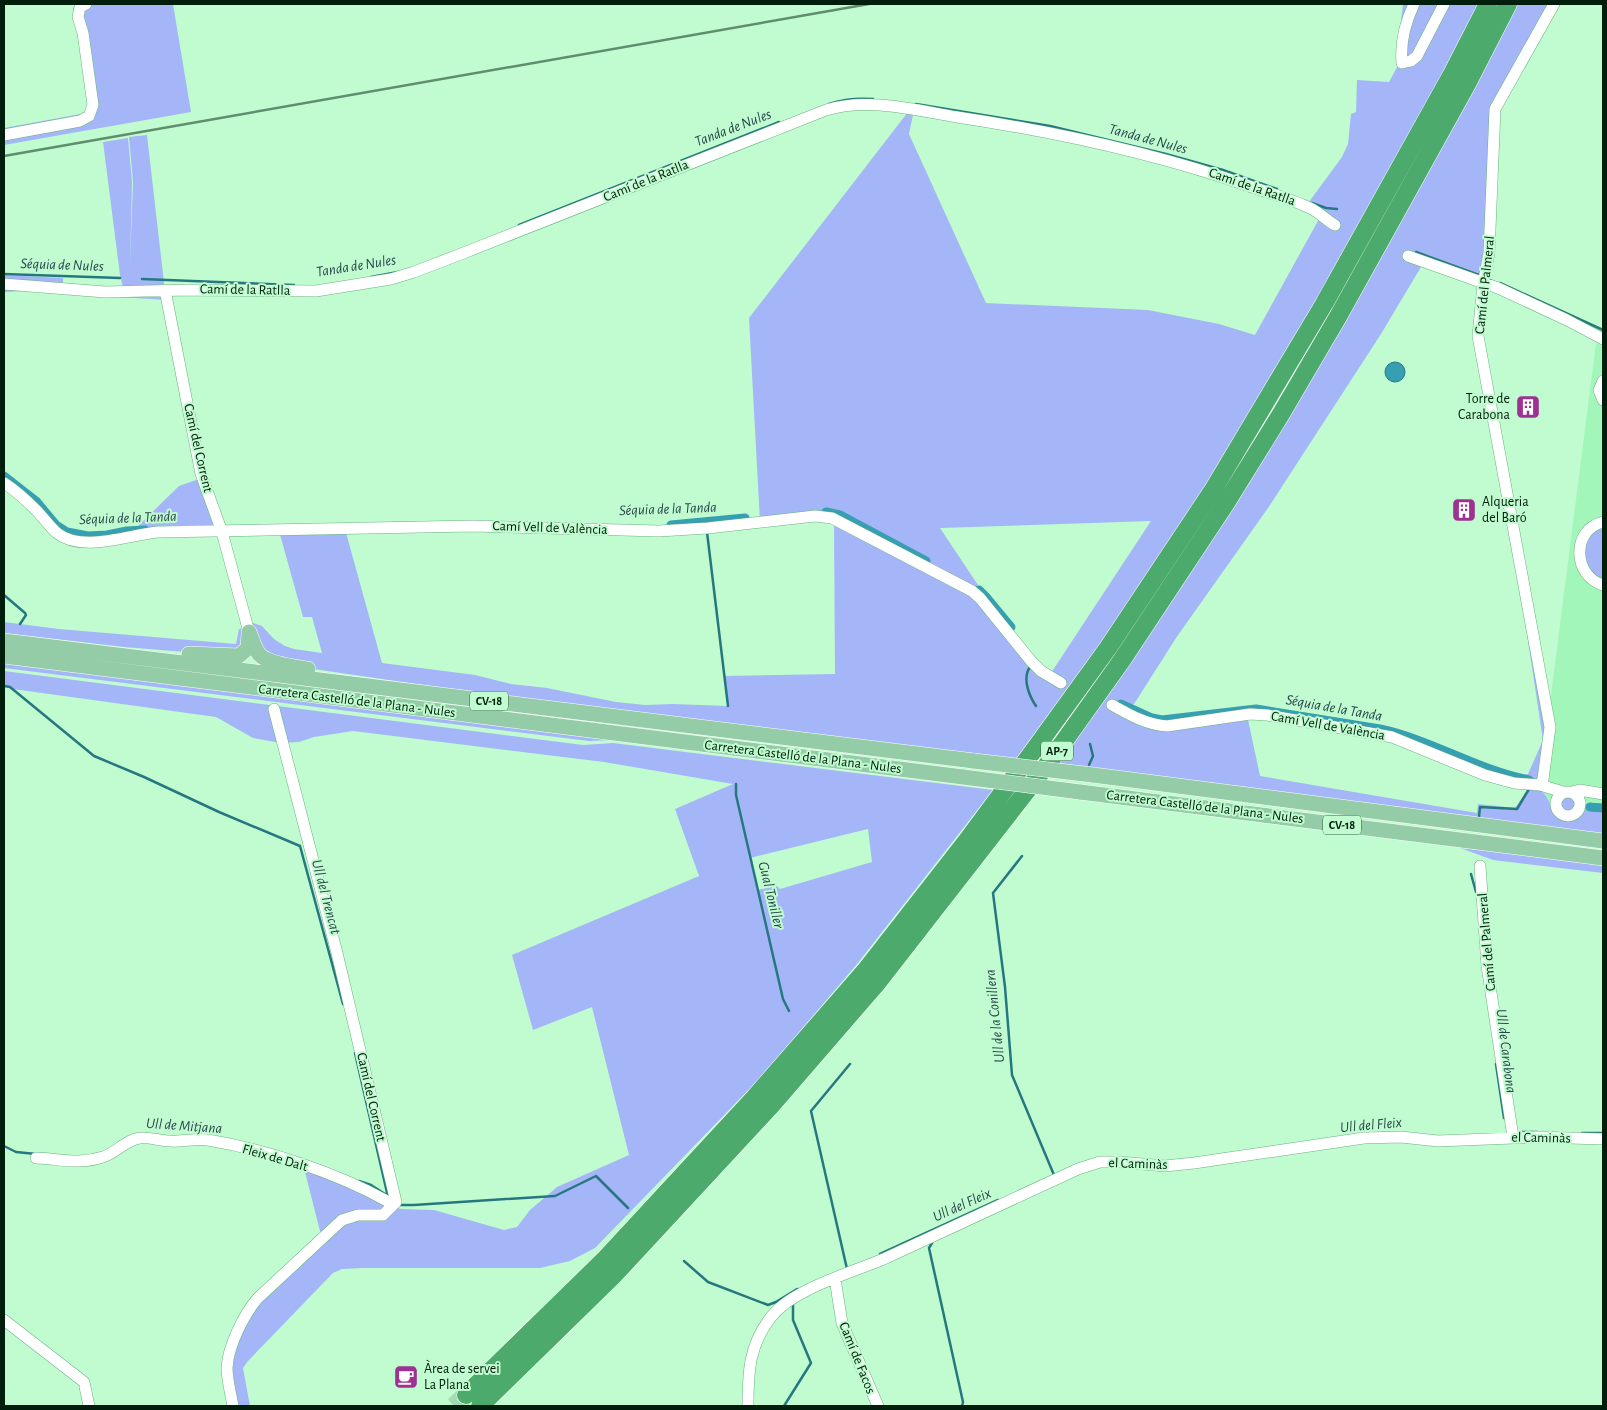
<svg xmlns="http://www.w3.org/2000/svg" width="1607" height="1410" font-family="'Alegreya Sans',sans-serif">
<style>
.built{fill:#a3f6ba}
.green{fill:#a4b6f8;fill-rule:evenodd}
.water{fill:#369fb2;stroke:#267880}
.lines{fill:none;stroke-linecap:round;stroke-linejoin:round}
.stream{stroke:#267880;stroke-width:2.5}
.canal{stroke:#369fb2;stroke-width:9}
.highway-tunnel{stroke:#a3dbb2;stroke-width:18;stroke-dasharray:18 9;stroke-linecap:butt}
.minor-casing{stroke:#69b27f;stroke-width:12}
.major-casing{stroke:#fff;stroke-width:16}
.highway-casing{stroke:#fff;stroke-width:19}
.minor{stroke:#fff;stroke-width:11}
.major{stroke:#94cca7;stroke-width:15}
.highway{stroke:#4caa6c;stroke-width:18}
.rail{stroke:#608d6e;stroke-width:2.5}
.major-bridge-casing{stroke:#fff;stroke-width:16;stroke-linecap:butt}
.major-bridge{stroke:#94cca7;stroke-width:15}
.labels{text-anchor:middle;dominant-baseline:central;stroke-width:4;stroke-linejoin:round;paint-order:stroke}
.shield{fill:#c0fcd0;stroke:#3a6146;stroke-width:1}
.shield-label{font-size:12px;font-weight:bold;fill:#001e0b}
.street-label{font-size:14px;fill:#001e0b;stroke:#c0fcd0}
.poi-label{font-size:14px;fill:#001e0b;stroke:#c0fcd0;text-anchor:start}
.water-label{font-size:15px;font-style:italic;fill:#27464c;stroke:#c0fcd0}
</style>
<rect width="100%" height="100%" fill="#c0fcd0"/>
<!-- built -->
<path class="built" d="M 1596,343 L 1603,346 L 1603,804 L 1593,802 L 1587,804 L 1576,817 L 1566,819 L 1558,815 L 1543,792 L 1539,789 Z"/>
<!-- green -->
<path class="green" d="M 78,4 L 173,4 L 191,112 L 4,145 L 4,128 L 86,113 L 89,103 L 73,8 Z
M 1403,4 L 1482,4 L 1433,98 L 1222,465 L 1021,762 L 532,701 L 300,667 L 245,650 L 198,653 L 124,647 L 4,633 L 4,622 L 59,629 L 236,644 L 239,629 L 248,626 L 247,621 L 262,626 L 274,639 L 285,646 L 294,649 L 322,653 L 312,617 L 303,617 L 279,531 L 345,529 L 382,663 L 475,675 L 511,684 L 547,688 L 616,702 L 645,705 L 673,704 L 728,706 L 725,676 L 835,674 L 834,524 L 832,518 L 760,522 L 749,318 L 908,112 L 914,110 L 909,134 L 986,303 L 1148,310 L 1219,324 L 1255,335 L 1319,219 L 1306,206 L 1342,157 L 1348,144 L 1351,114 L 1356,112 L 1357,80 L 1389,82 L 1402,58 L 1399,38 ZM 1151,521 L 1049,676 L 980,598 L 980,588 L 940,528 Z
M 1514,4 L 1553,4 L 1495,109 L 1483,283 L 1424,262 L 1381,334 L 1268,508 L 1176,638 L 1136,701 L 1127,713 L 1155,726 L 1247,715 L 1260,776 L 1477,813 L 1478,804 L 1515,808 L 1531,785 L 1514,783 L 1520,775 L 1528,774 L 1543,740 L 1513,542 L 1548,718 L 1539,789 C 1551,797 1551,815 1566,820 C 1587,818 1576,800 1603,804 L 1603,838 L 1051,766 L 1164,604 Z
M 147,135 L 166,300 L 27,291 L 4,292 L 4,275 L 63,278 L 63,288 L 124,292 L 120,275 L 103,142 L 128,138 L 132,182 L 130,266 L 133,182 L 129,137 Z
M 202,478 L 221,531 L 131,536 L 136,528 L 179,486 Z
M 1603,525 L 1603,583 L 1590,574 L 1582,551 L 1588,535 Z
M 4,661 L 613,740 L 589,741 L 4,668 Z
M 4,671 L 583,745 L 613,743 L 993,790 L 857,964 L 762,1076 L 595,1248 L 570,1261 L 540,1268 L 362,1268 L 342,1269 L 333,1273 L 248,1361 L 243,1368 L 250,1406 L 233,1406 L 228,1373 L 243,1321 L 322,1239 L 304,1168 L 392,1206 L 401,1209 L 434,1210 L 504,1230 L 517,1227 L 530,1210 L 557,1187 L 629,1155 L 592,1007 L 533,1030 L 512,955 L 699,876 L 675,809 L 733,784 L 604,762 L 353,731 L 314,737 L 299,742 L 281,743 L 253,738 L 216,717 L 13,689 L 9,686 L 4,685 ZM 868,829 L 872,862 L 780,889 L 777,886 L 757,890 L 750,858 Z
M1558 804a10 10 0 1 1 20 0a10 10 0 1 1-20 0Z
M 1460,848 L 1603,862 L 1603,873 L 1493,860 Z"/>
<!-- water -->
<path class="water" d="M1385 372a10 10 0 1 1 20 0a10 10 0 1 1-20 0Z"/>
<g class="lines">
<!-- stream -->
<path class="stream" d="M 829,104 C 844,99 858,98 873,99
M 916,104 L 1050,126 L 1166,154 L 1223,170 L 1277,189
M 1312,203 L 1326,208 L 1337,209
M 519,225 L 779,122
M 1416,252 L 1479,275
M 4,274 L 120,278
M 371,277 L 398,272
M 142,279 L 294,285
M 1500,283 L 1603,330
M 707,532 L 728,706
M 4,595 L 25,613 L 26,615 L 20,624
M 1030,667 C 1022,678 1029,696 1036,706
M 4,686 L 10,687 L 94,756 L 144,777 L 219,812 L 300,846 L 343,1004
M 1089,765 L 1093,756 L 1090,744
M 736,784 L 736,795 L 783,999 L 789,1011
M 1586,807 L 1603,810
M 1479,817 L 1480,807 L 1517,809 L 1529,789
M 1022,856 L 993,893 L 1005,987 L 1012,1075 L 1054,1175
M 1471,874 L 1476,892
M 355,1053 L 388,1197
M 1496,1064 L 1504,1118
M 1518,1132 L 1537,1132
M 1582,1133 L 1603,1133
M 4,1146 L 16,1152 L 36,1154
M 359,1181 L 371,1185 L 385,1194
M 397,1205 L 414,1205 L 555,1196 L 596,1176 L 628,1208
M 932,1243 L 929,1248 L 963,1402 L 962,1406
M 880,1254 L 998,1200
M 684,1261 L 708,1282 L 768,1305 L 776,1302 L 797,1289 L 800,1290
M 847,1269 L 811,1111 L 850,1064
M 784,1406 L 811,1363 L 793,1320 L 793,1304"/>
<!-- canal -->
<path class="canal" d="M 4,476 L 36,501 L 56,525 L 67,532 L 88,536 L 107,535 L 127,531 L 145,530
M 826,512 L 840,515 L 926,561
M 671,525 L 745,518
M 979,590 L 987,598 L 1011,627
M 1121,704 L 1152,718 L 1162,720 L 1256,709 L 1380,729 C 1432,740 1477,770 1529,780
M 1590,807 L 1603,808"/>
<!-- highway-tunnel -->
<path class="highway-tunnel" d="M 454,1406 L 466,1395"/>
<defs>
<path id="minor" d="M 1414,4 C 1405,23 1400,41 1402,63 L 1411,61 L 1417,56 L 1444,4
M 4,135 L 80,121 L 89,116 L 93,105 L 83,33 L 78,17 L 80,7 L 86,4
M 1408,256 L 1498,288 L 1567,320 L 1603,339
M 4,284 L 105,292 L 188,290 L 316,291 L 391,279 L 414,272 L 461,254 L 826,110 C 868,97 915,110 957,117 C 1057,132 1154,153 1249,186 C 1269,193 1291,199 1310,208 C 1319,212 1326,220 1335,225
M 165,290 L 201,474 L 222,532 L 249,632
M 1603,381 L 1599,390 L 1603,400
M 4,483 C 15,490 26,500 36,510 C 43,517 49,526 57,533 C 82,553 128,535 158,532 L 473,526 L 659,531 L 708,528 L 815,516 L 832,518 L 972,591 L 980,598 L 1031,661 L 1041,671 L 1061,683
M 1603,522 C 1571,530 1573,576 1603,585
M 1112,705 C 1130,715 1147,725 1167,726 L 1250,714 L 1267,715 L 1392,737 L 1485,775 L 1514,783 L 1540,785 L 1563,792
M 1540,785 L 1543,779 L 1550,727 L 1478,336 L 1483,285 L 1489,253 L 1495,109 L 1554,4
M1556 804a12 12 0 1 1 24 0a12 12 0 1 1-24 0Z
M 1572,792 L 1580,790 L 1603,794
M 1480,866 L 1487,966 L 1513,1137
M 36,1158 C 62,1159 78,1165 103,1157 C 116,1153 127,1139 140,1138 C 150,1137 160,1141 170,1141 C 183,1142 196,1138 208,1140 C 267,1150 335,1172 387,1201 L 392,1205
M 835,1279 L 842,1323 L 878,1406
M 4,1320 L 84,1382 L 89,1406
M 233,1406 C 231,1394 227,1380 227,1368 C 228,1346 244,1314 258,1298 L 342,1220 L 358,1215 L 383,1215 L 396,1202 L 337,953 L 274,709
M 748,1406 C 748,1372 749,1345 771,1317 C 793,1288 855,1272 888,1257 C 952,1228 1015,1198 1078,1169 L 1100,1162 L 1120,1162 L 1165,1166 L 1194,1163 L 1364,1138 L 1401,1137 L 1438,1141 L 1536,1137 L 1603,1139"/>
<path id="major" d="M 249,632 C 252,639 254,648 259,654 C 267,664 295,667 308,669
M 4,641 L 974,761
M 189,654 L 239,656 L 248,648 L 249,633
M 4,656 L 963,777
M 1093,775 L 1603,841
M 1080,792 L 1603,858"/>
<path id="highway" d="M 466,1395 L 604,1260 L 755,1097 L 865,971 L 965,843 L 1034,750 L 1108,648 L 1213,490 L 1324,304 L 1451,76 L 1488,4
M 480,1406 L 615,1274 L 769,1108 L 878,982 L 1050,761 L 1122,660 L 1226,503 L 1281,414 L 1339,315 L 1467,84 L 1508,4"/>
</defs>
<!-- minor casing -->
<use href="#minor" class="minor-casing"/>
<!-- major casing -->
<use href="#major" class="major-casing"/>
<!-- highway casing -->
<use href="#highway" class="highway-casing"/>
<!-- minor -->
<use href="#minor" class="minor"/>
<!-- major -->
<use href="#major" class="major"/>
<!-- highway -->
<use href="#highway" class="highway"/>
<!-- rail -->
<path class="rail" d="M 4,156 L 869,4"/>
<defs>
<path id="major-bridge" d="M 974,761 L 1093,775
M 963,777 L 1080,792"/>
</defs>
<!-- major-bridge casing -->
<use href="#major-bridge" class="major-bridge-casing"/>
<!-- major-bridge -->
<use href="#major-bridge" class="major-bridge"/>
</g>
<!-- icons -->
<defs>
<symbol id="building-square" viewBox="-11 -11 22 22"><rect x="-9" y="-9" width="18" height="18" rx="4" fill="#9e3292" stroke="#c0fcd0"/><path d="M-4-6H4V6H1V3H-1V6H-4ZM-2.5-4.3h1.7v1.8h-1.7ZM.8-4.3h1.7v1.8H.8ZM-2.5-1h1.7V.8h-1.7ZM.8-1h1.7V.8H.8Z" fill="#fff"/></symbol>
<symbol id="cafe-square" viewBox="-11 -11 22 22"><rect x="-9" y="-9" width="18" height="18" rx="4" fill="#9e3292" stroke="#c0fcd0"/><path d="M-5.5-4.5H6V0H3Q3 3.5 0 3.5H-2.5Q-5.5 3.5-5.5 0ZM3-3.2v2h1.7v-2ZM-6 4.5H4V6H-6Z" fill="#fff"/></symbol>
</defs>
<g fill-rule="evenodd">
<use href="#building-square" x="1514" y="393" width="28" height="28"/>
<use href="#building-square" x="1450" y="496" width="28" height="28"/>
<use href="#cafe-square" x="392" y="1363" width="28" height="28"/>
</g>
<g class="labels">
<!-- shield labels -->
<g class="shield">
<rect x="470" y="691.5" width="38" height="19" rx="4"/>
<rect x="1041" y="741.5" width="32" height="19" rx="4"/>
<rect x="1323" y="815.5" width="38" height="19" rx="4"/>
</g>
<g class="shield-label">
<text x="489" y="701">CV-18</text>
<text x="1057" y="751">AP-7</text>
<text x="1342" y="825">CV-18</text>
</g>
<!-- street labels -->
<g class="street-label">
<text transform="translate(646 181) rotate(-22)">Camí de la Ratlla</text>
<text transform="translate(1252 187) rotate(19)">Camí de la Ratlla</text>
<text transform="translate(1485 285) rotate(-84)">Camí del Palmeral</text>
<text transform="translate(245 290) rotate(1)">Camí de la Ratlla</text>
<text transform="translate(198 448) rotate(77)">Camí del Corrent</text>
<text transform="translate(550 528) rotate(2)">Camí Vell de València</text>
<text transform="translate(357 701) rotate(7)">Carretera Castelló de la Plana - Nules</text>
<text transform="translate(1328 726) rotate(10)">Camí Vell de València</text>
<text transform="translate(803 757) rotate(7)">Carretera Castelló de la Plana - Nules</text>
<text transform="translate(1205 807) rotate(7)">Carretera Castelló de la Plana - Nules</text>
<text transform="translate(1487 942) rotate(-95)">Camí del Palmeral</text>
<text transform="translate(371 1097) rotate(77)">Camí del Corrent</text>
<text transform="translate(1541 1138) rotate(1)">el Caminàs</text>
<text transform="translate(275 1158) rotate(16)">Fleix de Dalt</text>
<text transform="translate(1138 1164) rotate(2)">el Caminàs</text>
<text transform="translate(857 1358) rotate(68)">Camí de Facos</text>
</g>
<!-- poi labels -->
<g class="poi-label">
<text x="1510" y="399" text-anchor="end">Torre de<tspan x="1510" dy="16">Carabona</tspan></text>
<text x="1482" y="502">Alqueria<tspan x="1482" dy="16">del Baró</tspan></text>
<text x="424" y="1369">Àrea de servei<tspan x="424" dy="16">La Plana</tspan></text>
</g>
<!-- water labels -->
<g class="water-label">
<text transform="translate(733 128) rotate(-21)">Tanda de Nules</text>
<text transform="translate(1148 139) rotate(15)">Tanda de Nules</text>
<text transform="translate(62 265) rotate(2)">Séquia de Nules</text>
<text transform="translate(356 266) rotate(-9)">Tanda de Nules</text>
<text transform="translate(668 509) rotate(-2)">Séquia de la Tanda</text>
<text transform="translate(128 518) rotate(-2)">Séquia de la Tanda</text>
<text transform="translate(1334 708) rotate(10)">Séquia de la Tanda</text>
<text transform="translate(771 895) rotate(76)">Gual Toniller</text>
<text transform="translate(326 897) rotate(75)">Ull del Trencat</text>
<text transform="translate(995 1016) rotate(-96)">Ull de la Conillera</text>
<text transform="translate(1506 1051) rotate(83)">Ull de Carabona</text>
<text transform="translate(1371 1125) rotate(-5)">Ull del Fleix</text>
<text transform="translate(184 1126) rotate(4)">Ull de Mitjana</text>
<text transform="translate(962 1205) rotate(-24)">Ull del Fleix</text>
</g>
</g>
<!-- border -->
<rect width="1607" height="1410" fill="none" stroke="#001e0b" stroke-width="10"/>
</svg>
